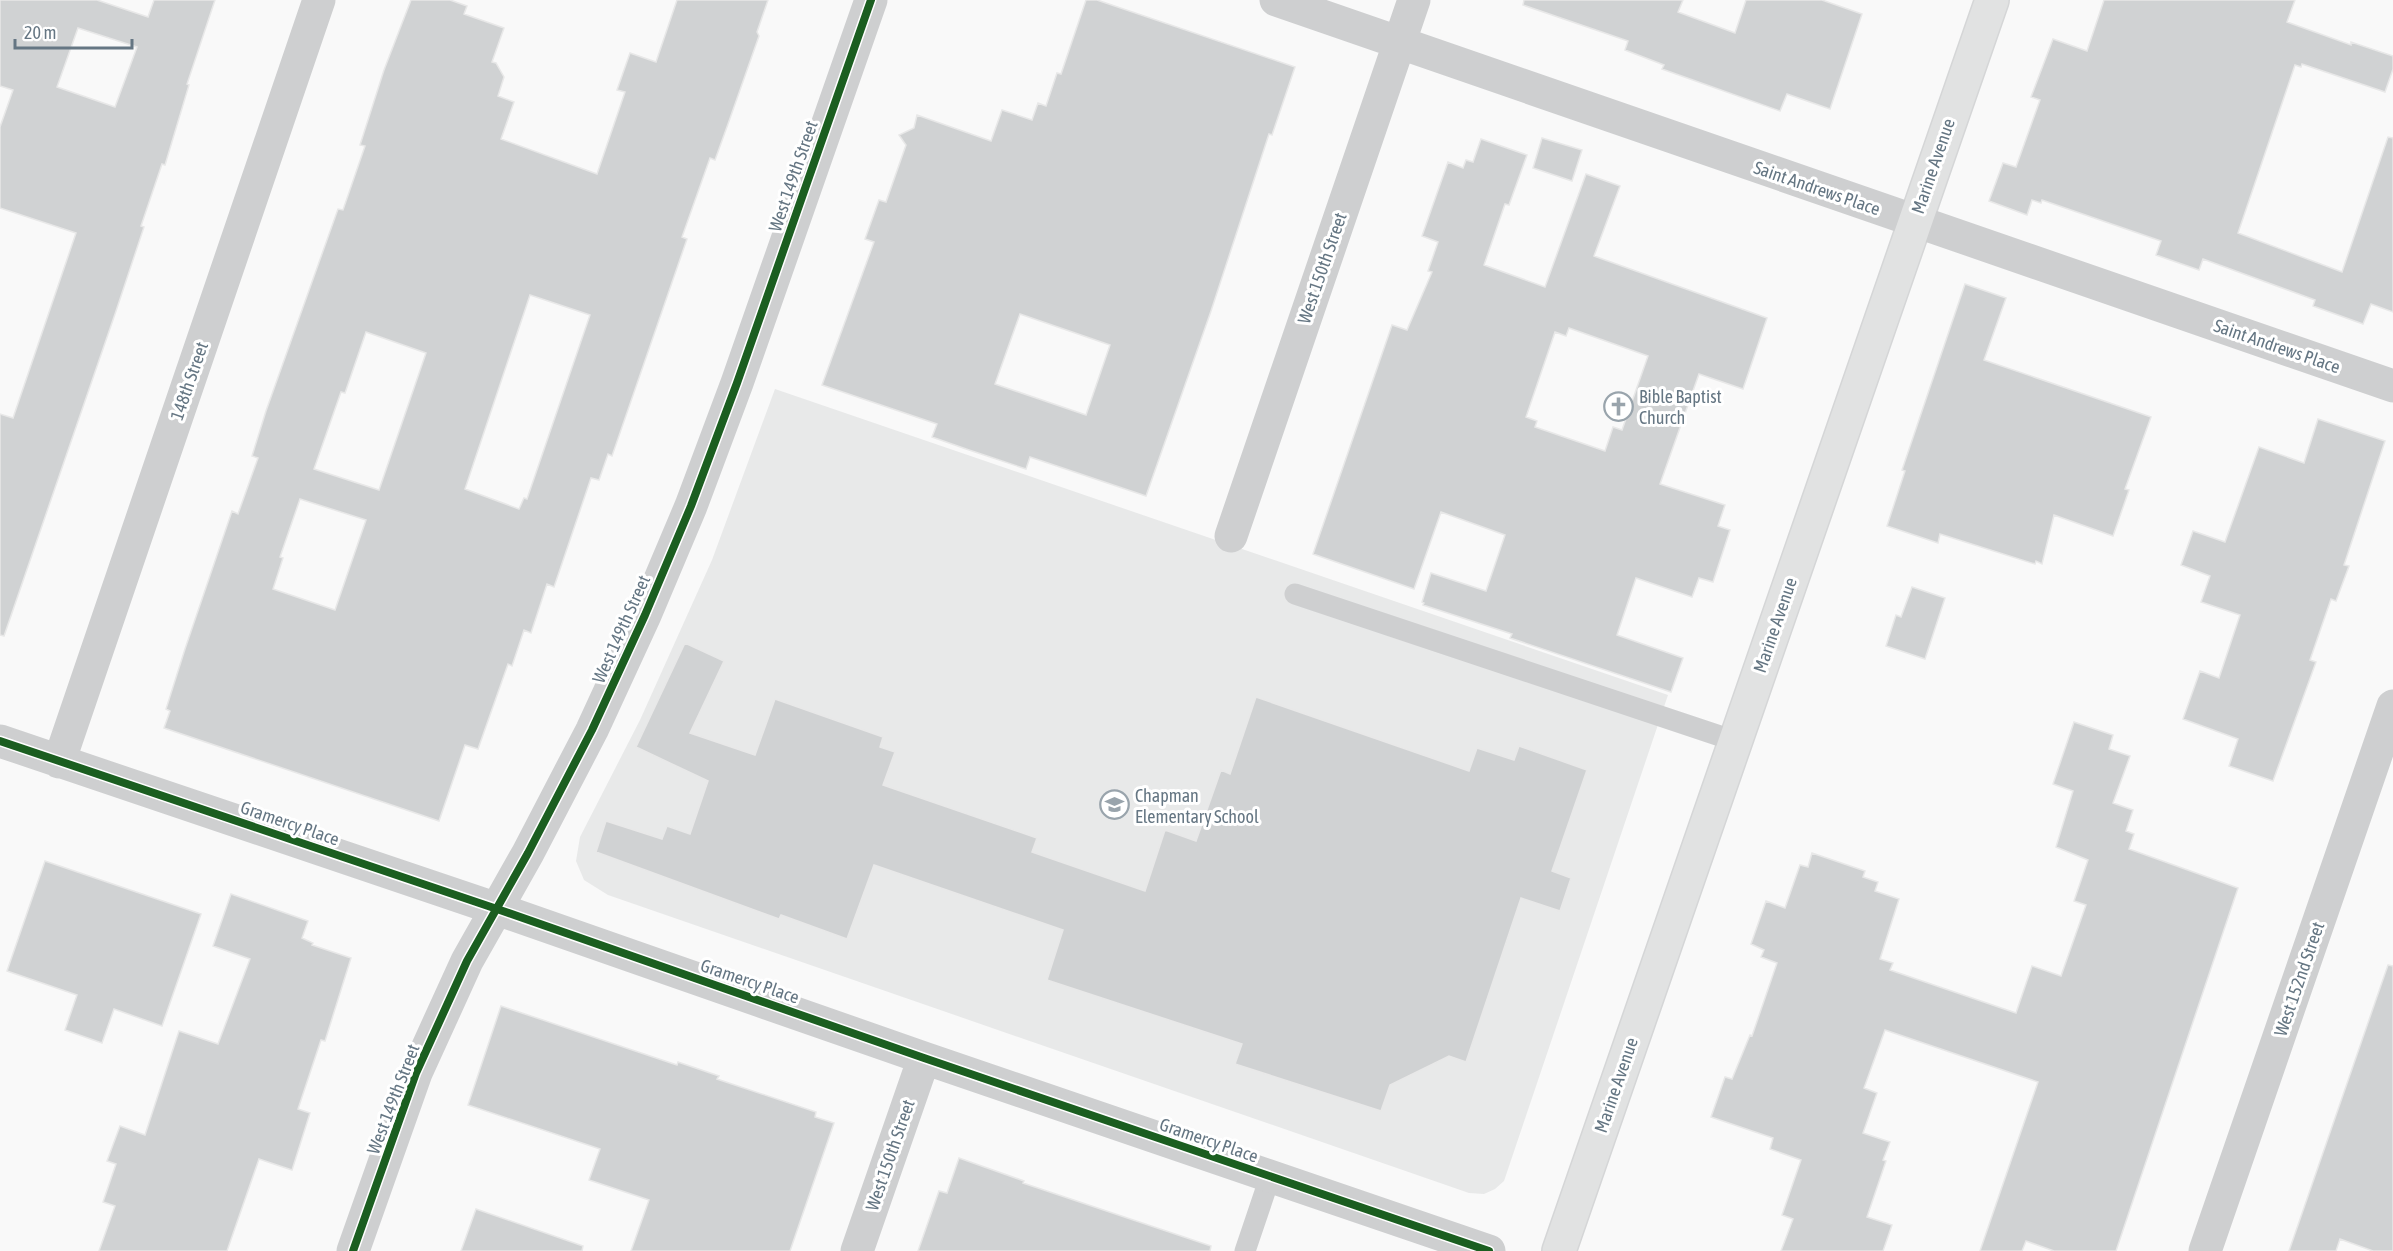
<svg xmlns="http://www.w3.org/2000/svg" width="2393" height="1251" font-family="'Asap Condensed',sans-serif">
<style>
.built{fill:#e8e9e9}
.building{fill:#d0d2d3;stroke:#e8e8e8;stroke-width:1.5;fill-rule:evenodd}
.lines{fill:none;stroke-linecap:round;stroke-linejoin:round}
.secondary-casing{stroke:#d5d6d7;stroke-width:36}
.service{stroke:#cecfd0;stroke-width:21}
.minor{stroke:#cecfd0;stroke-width:33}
.secondary{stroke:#e1e2e2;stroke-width:33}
.cycleway-casing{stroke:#fff;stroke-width:11}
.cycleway{stroke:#1b5e20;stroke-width:8}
.labels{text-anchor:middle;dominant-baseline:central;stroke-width:6;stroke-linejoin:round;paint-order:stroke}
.street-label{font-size:18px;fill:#657683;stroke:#fff}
.poi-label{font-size:18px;fill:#657683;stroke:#fff;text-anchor:start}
</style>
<rect width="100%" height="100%" fill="#f9f9f9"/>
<!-- built -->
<path class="built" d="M 775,389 L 1668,695 L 1504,1181 L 1495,1189 L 1484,1194 L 1469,1193 L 608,895 L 584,880 L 576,861 L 580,837 L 640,720 L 712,560 Z"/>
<!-- building -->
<path class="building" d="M 0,0 L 97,0 L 148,17 L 154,0 L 215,0 L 187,84 L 189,85 L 165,165 L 162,164 L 141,226 L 144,227 L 115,314 L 4,636 L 0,635 L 0,414 L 13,418 L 76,233 L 0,208 L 0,127 L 13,90 L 0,86 ZM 78,28 L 137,47 L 115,107 L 57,87 Z
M 411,0 L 450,0 L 467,6 L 464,14 L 504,28 L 492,62 L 496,63 L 504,77 L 498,96 L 514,102 L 501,139 L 597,174 L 625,92 L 617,90 L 630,53 L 656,62 L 677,0 L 768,0 L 757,32 L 759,36 L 728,124 L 715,160 L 710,158 L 682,237 L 687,239 L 612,456 L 608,454 L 599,480 L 591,478 L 554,587 L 547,584 L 531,633 L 524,630 L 512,666 L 508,664 L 478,749 L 465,745 L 439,821 L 164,728 L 170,711 L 166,709 L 185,649 L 232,511 L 238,514 L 258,458 L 252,456 L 266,411 L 338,209 L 343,210 L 365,146 L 360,145 L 384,70 ZM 530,295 L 590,315 L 527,499 L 524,498 L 519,509 L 465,489 ZM 366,332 L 426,353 L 379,490 L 314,469 L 341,392 L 345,393 ZM 300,499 L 366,520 L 335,610 L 273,589 L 283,558 L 280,557 Z
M 1086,0 L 1097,0 L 1295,67 L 1272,135 L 1269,134 L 1211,311 L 1146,496 L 1030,457 L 1026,469 L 969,450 L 932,437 L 937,424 L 822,385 L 874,242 L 865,239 L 879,200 L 886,202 L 906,145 L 899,135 L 914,128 L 917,115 L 991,141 L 1002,110 L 1032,120 L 1038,103 L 1046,106 L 1057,73 L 1061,74 ZM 1020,314 L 1110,345 L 1086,415 L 995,384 Z
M 1524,0 L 1683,0 L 1678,12 L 1735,33 L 1746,0 L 1822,0 L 1862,14 L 1830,109 L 1787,94 L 1780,111 L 1662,69 L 1664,65 L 1625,50 L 1628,41 L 1523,5 Z
M 2104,0 L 2295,0 L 2287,22 L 2351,45 L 2351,42 L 2393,56 L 2393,69 L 2385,92 L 2302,64 L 2301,67 L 2295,65 L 2238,233 L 2342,272 L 2388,137 L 2393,138 L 2393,312 L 2371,304 L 2363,324 L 2313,306 L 2315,300 L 2203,259 L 2199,270 L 2156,255 L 2161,241 L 2042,200 L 2041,203 L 2032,200 L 2027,215 L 1989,201 L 2003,163 L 2016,167 L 2040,100 L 2031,97 L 2053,39 L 2087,51 Z
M 1542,138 L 1582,150 L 1572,181 L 1533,168 Z
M 1481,139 L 1527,155 L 1509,205 L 1505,204 L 1484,265 L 1545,287 L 1586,174 L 1620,186 L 1594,256 L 1767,318 L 1743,389 L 1699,374 L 1660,484 L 1725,505 L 1718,526 L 1730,530 L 1713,582 L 1699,578 L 1692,597 L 1636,578 L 1617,635 L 1683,658 L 1671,692 L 1510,638 L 1512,634 L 1423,605 L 1424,603 L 1422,602 L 1431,573 L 1486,591 L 1505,535 L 1441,512 L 1414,589 L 1313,554 L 1392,325 L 1407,330 L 1432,272 L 1428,271 L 1438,242 L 1422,236 L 1448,162 L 1463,168 L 1466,160 L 1473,162 ZM 1569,328 L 1648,356 L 1622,430 L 1613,427 L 1605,451 L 1535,427 L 1537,421 L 1526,417 L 1555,332 L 1566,336 Z
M 1965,284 L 2006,298 L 1984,360 L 2151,417 L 2125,489 L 2129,490 L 2113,536 L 2054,515 L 2042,564 L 2036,561 L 2035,564 L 1940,534 L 1938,543 L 1887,526 L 1905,471 L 1902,470 Z
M 2318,419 L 2385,441 L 2344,565 L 2349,566 L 2336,601 L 2331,599 L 2310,660 L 2316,662 L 2273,781 L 2229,766 L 2238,739 L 2183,719 L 2200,671 L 2219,678 L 2240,615 L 2201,602 L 2210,576 L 2181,565 L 2193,531 L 2225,542 L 2259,447 L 2304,463 Z
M 1912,587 L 1945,598 L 1925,659 L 1886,646 L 1896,615 L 1901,617 Z
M 685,643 L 724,661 L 690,733 L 755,755 L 775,699 L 883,737 L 880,747 L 895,752 L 883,785 L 1037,838 L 1032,852 L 1145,891 L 1165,830 L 1196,841 L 1221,770 L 1230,774 L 1256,697 L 1469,771 L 1477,748 L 1514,760 L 1519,746 L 1587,770 L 1552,871 L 1571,878 L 1560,911 L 1521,898 L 1466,1062 L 1449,1056 L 1390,1085 L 1381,1111 L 1235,1064 L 1242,1044 L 1047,980 L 1063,930 L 874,865 L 847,939 L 781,915 L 779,919 L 596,852 L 606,821 L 662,839 L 667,826 L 690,834 L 708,781 L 636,747 Z
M 2074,722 L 2113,735 L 2109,749 L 2130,756 L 2113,803 L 2133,810 L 2126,831 L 2134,834 L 2129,849 L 2238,888 L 2116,1251 L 2054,1251 L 2026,1241 L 2022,1251 L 1980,1251 L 2038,1082 L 1885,1030 L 1864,1088 L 1877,1093 L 1863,1133 L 1890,1142 L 1883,1160 L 1886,1161 L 1867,1217 L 1892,1225 L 1883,1251 L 1781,1251 L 1793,1219 L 1782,1215 L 1801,1160 L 1770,1149 L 1773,1138 L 1711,1117 L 1725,1077 L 1732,1079 L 1750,1035 L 1752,1036 L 1777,963 L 1761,957 L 1764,950 L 1751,944 L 1766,901 L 1785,908 L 1800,865 L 1808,867 L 1812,853 L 1865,871 L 1863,877 L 1878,882 L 1875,891 L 1899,899 L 1880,959 L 1893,963 L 1890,970 L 2016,1013 L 2032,966 L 2061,976 L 2086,905 L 2074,901 L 2088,860 L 2056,847 L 2073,791 L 2053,784 Z
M 45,861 L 201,914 L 162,1026 L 114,1009 L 102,1043 L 65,1030 L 77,995 L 7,971 Z
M 231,894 L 308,921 L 302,938 L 313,943 L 312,945 L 351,958 L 325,1041 L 321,1040 L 298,1109 L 310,1113 L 292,1170 L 259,1159 L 227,1251 L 99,1251 L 115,1206 L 103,1202 L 116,1164 L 107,1161 L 120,1126 L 145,1135 L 179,1031 L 218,1044 L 250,959 L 213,946 Z
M 2388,965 L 2393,966 L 2393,1251 L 2373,1251 L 2340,1239 L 2336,1251 L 2289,1251 Z
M 501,1006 L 677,1065 L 678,1062 L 719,1076 L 717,1079 L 816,1112 L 815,1117 L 834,1123 L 790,1251 L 631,1251 L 649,1200 L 589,1180 L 600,1149 L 468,1105 Z
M 959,1158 L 1024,1181 L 1023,1183 L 1211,1246 L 1210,1251 L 918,1251 L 939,1191 L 947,1193 Z
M 476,1209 L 583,1246 L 582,1251 L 461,1251 Z"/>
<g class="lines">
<defs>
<path id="secondary" d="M 1559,1251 L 1992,0"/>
</defs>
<!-- secondary casing -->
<use href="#secondary" class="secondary-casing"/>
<!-- service -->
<path class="service" d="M 1295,594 L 1735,741
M 1245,1251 L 1270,1177"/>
<!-- minor -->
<path class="minor" d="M 1276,0 L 2393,386
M 1231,536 L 1414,0
M 0,741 L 497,909 L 924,1058 L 1489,1251
M 59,762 L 319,0
M 353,1251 L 416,1073 L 467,961 L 528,853 L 592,730 L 645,615 L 691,506 L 737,383 L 871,0
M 857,1251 L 924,1058
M 2205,1251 L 2393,706"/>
<!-- secondary -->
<use href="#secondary" class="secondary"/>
<defs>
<path id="cycleway" d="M 0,741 L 497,909 L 924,1058 L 1489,1251
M 353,1251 L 416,1073 L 467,961 L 528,853 L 592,730 L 645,615 L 691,506 L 737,383 L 871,0"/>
</defs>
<!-- cycleway casing -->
<use href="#cycleway" class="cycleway-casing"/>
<!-- cycleway -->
<use href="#cycleway" class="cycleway"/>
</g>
<!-- icons -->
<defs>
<symbol id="church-ring" viewBox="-11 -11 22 22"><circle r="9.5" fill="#fff" stroke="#99a4ac" stroke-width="1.5"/><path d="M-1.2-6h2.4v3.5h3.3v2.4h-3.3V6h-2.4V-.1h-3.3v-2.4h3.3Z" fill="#99a4ac"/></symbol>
<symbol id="school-ring" viewBox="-11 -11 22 22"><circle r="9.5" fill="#fff" stroke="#99a4ac" stroke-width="1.5"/><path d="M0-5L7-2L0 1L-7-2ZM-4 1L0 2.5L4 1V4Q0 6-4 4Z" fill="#99a4ac"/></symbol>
</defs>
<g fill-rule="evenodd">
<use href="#church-ring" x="1602" y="390" width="33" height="33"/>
<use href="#school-ring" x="1098" y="788" width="33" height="33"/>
</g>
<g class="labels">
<!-- street labels -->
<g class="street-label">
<text transform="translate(1933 166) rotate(-71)">Marine Avenue</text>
<text transform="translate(793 176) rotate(-71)">West 149th Street</text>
<text transform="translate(1817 188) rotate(19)">Saint Andrews Place</text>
<text transform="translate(1322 268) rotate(-71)">West 150th Street</text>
<text transform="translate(2277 346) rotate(19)">Saint Andrews Place</text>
<text transform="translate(189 381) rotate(-71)">148th Street</text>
<text transform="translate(1775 625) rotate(-71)">Marine Avenue</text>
<text transform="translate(621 629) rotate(-66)">West 149th Street</text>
<text transform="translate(290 823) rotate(19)">Gramercy Place</text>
<text transform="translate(2299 979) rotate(-71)">West 152nd Street</text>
<text transform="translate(750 981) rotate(19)">Gramercy Place</text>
<text transform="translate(1616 1085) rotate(-71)">Marine Avenue</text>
<text transform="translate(393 1099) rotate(-69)">West 149th Street</text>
<text transform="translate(1209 1140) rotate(19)">Gramercy Place</text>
<text transform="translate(890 1155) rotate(-71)">West 150th Street</text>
</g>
<!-- poi labels -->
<g class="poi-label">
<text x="1639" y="396">Bible Baptist<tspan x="1639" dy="21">Church</tspan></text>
<text x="1135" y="795">Chapman<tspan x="1135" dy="21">Elementary School</tspan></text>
</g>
</g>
<!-- scale -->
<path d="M15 39v9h117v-9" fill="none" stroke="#657683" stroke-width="3"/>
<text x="24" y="39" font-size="18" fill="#657683" stroke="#ffffff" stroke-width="4.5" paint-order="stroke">20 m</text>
</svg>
